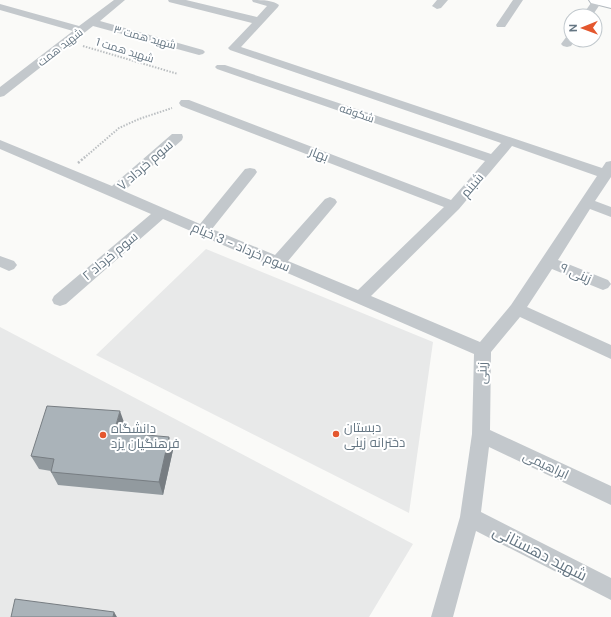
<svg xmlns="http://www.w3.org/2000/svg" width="611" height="617" font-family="'DM Sans',Cairo,sans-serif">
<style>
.built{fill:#e8e9e9}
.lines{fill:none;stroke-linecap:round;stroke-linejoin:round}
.secondary-casing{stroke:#b3babf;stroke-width:2}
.path-far1{stroke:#bbbfc2;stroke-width:2;stroke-dasharray:1.5 1.5;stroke-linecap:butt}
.path{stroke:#bbbfc2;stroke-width:2.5;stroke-dasharray:2 2;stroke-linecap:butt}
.street{fill:#c3c8cc;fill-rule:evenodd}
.secondary{fill:#fff;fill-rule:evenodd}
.wall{fill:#929a9f}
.shaded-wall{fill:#777d82}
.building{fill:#aab3b9;stroke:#777d82}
.poi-dot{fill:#e4572e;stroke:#fff;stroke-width:1.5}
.labels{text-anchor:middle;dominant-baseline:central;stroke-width:4;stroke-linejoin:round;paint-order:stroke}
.far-street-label{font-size:11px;fill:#657683;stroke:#fff}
.street-label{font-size:13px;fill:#657683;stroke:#fff}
.poi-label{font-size:13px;fill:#657683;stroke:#fff;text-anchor:start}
.near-street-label{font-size:16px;fill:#657683;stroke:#fff}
</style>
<rect width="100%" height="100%" fill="#fafaf8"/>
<!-- built -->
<path class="built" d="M 206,249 L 433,342 L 409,513 L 96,355 Z
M 0,327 L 413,544 L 369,617 L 0,617 Z"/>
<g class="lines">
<defs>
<path id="secondary" d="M 589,0 L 611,0 L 611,8 L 591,3 Z"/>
</defs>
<!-- secondary casing -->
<use href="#secondary" class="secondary-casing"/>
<!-- path-far1 -->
<path class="path-far1" d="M 83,46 L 178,74
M 84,158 L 119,128 L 139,119 L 172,108"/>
<!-- path -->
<path class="path" d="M 78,163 L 85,157"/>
<!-- street -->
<path class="street" d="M 114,0 L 125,0 L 100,21 L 203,50 L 205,52 L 203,54 L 199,55 L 93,26 L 4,96 L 0,97 L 0,87 L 73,31 L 0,10 L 0,4 L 79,26 Z
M 168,0 L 186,0 L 257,17 L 267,6 L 253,2 L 252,0 C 261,0 273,0 279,5 L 278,7 L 241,47 L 602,168 L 606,162 L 611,161 L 611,177 L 595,201 L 611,207 L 611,217 L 590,209 L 558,260 L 608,280 L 611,284 L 608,288 L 603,290 L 598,288 L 552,269 L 527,307 L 611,345 L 611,359 L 520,317 L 491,352 L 490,430 L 611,486 L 611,505 L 489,447 L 481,512 L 611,578 L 611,600 L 476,531 L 453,617 L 431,617 L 460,517 L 472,434 L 474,354 L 163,219 L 66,304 L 60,306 L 54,304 L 52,300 L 54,296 L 151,214 L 0,149 L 0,140 L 112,186 L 172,134 L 182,134 L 183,137 L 182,140 L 124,191 L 200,224 L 245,169 L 250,168 L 255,169 L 257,172 L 255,175 L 212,229 L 275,255 L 325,199 L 330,197 L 335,199 L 337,202 L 335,205 L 288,261 L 358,290 L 444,207 L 181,106 L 179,103 L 181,100 L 189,100 L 451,200 L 485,161 L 217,69 L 215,67 L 217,65 L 225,65 L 491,154 L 501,143 L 230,50 L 228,48 L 230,46 L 252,23 L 169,2 ZM 512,146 L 597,176 L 511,305 L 480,342 L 371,296 L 459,209 Z
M 437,0 L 448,0 L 441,8 L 437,9 L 432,6 Z
M 513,0 L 523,0 L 505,27 L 497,27 L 496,25 Z
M 593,0 L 603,0 L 592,16 L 582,16 Z
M 571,35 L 571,40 L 575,40 L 571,46 L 567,47 L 563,46 L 561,44 L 567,36 Z
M 0,256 L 14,261 L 17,265 L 14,269 L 9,271 L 0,267 Z"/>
<!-- secondary -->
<use href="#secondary" class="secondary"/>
</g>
<!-- wall -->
<path class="wall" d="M 125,425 L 123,433 L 173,450 L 163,495 L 58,485 L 51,472 L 51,471 L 39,469 L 31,456 Z"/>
<!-- shaded-wall -->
<path class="shaded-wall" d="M 120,411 L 125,425 L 120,446 L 114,432 Z
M 169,437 L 173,450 L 163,495 L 159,482 Z
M 114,612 L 117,617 L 113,617 Z"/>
<!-- building -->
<path class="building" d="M 47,406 L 120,411 L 114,432 L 169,437 L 159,482 L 51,472 L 54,459 L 31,456 Z
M 15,599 L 114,612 L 113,617 L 11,617 Z"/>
<!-- markers -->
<g class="poi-dot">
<circle cx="336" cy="434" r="4"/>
<circle cx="103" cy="435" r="4"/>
</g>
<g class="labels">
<!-- far-street labels -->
<g class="far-street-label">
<text transform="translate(145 37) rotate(15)">شهید همت ۳</text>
<text transform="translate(60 47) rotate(-38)">شهید همت</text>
<text transform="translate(125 50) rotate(17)">شهید همت 1</text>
<text transform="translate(357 113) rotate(19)">شکوفه</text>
</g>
<!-- street labels -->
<g class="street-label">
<text transform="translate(319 154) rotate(21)">بهار</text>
<text transform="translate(145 165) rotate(-41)">سوم خرداد ۷</text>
<text transform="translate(472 185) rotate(-50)">شبنم</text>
<text transform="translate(241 247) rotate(23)">سوم خرداد - 3 خیام</text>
<text transform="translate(110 256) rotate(-40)">سوم خرداد ۲</text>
<text transform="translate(576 273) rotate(23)">زینی ۹</text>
<text transform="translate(482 373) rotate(-89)">زینی</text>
<text transform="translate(546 465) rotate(25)">ابراهیمی</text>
</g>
<!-- poi labels -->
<g class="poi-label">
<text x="344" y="427">دبستان<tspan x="344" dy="15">دخترانه زینی</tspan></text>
<text x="111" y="428">دانشگاه<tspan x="111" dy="15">فرهنگیان یزد</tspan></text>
</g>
<!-- near-street labels -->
<g class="near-street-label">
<text transform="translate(540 553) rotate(27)">شهید دهستانی</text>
</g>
</g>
<!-- north arrow -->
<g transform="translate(583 28) rotate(269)"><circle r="19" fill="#ffffff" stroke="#c1c8cd"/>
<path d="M0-3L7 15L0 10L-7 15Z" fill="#e4572e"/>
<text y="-6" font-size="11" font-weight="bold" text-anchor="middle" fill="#657683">N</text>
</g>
</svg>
